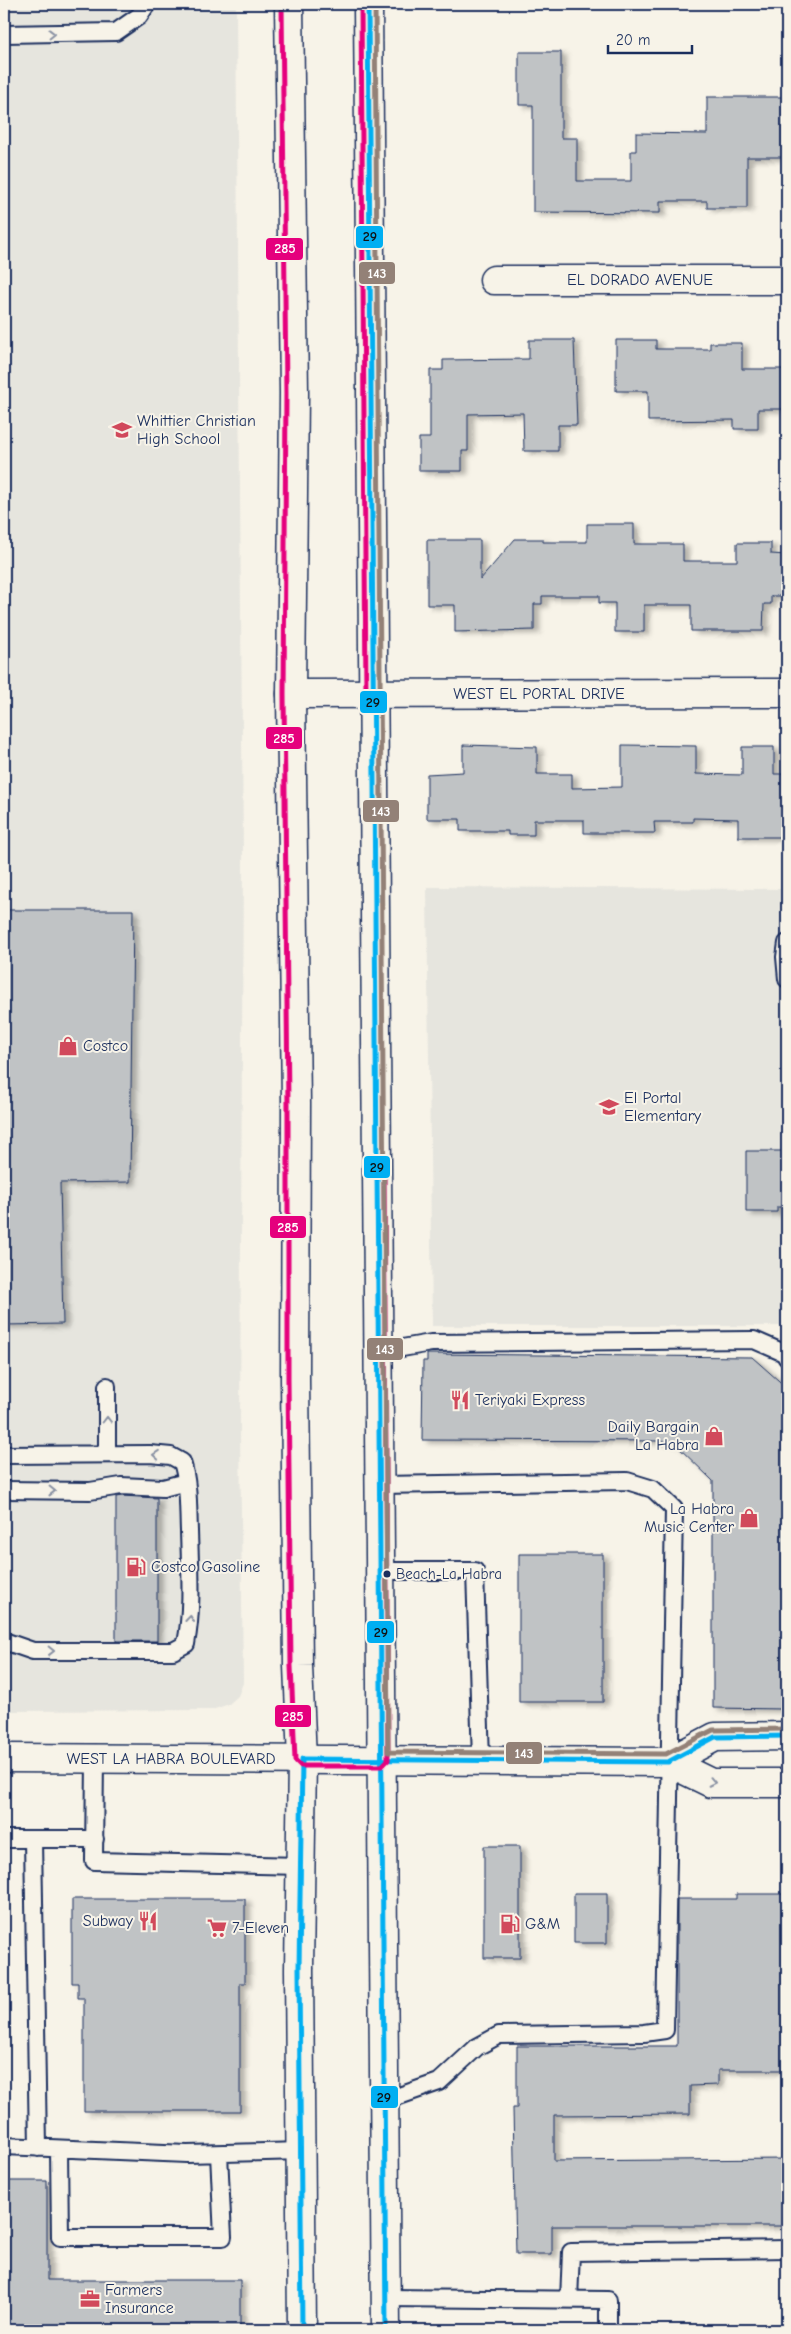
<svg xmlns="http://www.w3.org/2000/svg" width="791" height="2334" font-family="'Comic Neue',sans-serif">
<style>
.built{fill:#e6e5de}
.building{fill:#c0c3c5;stroke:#1b2f5e;filter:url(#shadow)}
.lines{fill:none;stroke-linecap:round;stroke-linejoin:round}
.service-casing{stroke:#1b2f5e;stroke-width:20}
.minor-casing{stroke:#1b2f5e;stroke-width:31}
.secondary-casing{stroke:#1b2f5e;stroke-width:31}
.primary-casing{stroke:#1b2f5e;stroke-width:31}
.service{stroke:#f7f3e8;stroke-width:16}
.minor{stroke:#f7f3e8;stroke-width:28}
.secondary{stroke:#f7f3e8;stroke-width:28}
.primary{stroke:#f7f3e8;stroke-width:28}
.bus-1-casing{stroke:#f7f3e8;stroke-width:9}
.bus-2-casing{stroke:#f7f3e8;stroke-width:9}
.bus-3-casing{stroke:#f7f3e8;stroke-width:9}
.bus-1{stroke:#00aff2;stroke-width:5}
.bus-2{stroke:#e5007d;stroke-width:5}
.bus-3{stroke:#938177;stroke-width:5}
.oneway{stroke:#8991a3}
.bus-dot{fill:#1b2f5e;stroke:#f7f3e8;stroke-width:2}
.labels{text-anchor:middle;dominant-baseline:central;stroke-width:4;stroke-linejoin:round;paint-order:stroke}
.bus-label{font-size:15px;fill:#1b2f5e;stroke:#f7f3e8;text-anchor:start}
.street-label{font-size:16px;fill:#1b2f5e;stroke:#f7f3e8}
.poi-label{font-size:16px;fill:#1b2f5e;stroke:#f7f3e8;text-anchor:start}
.line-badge{stroke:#f7f3e8;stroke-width:2}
.badge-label{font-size:14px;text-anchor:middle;font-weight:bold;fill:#fff}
.pale-badge-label{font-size:14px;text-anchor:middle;font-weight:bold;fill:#111}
</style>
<defs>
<filter id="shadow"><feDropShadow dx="5.5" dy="3" stdDeviation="2.5" flood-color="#0004"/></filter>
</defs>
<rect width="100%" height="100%" fill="#f7f3e8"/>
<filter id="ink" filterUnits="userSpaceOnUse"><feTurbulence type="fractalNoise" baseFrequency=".02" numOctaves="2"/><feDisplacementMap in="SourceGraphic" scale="10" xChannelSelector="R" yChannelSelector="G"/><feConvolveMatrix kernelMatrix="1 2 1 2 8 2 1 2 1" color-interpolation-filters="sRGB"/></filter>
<g filter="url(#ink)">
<!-- built -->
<path class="built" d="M 4,4 L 236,4 L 243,856 L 240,1430 L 243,1683 L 238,1696 L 229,1704 L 212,1710 L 4,1711 Z
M 427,887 L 787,889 L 787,1326 L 432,1326 Z"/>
<!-- building -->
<path class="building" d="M 519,52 L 561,52 L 561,138 L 577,138 L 577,181 L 631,181 L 631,151 L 636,151 L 636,133 L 707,134 L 707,97 L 787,97 L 787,157 L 747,157 L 747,208 L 707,208 L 707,201 L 660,201 L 660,213 L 533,212 L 533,105 L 519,105 Z
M 529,340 L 574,340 L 577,425 L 558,425 L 558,451 L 524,451 L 523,413 L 468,414 L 468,451 L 462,451 L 462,471 L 419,471 L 419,438 L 430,438 L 430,370 L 443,370 L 443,360 L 529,359 Z
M 616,340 L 656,340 L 656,349 L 710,349 L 710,343 L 742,343 L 742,369 L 787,369 L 787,409 L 758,409 L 758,429 L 734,429 L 734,420 L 648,421 L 648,391 L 616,391 Z
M 587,524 L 634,524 L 634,544 L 683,544 L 683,561 L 737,561 L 737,543 L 771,543 L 771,554 L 787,555 L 787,596 L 771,596 L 771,604 L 764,604 L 763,631 L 691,631 L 691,605 L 644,605 L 644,632 L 615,632 L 615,603 L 599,603 L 599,596 L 542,596 L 542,604 L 534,604 L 534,630 L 455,632 L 455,605 L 427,605 L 427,540 L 480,540 L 480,580 L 515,539 L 543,539 L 543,542 L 587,542 Z
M 463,745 L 537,747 L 537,774 L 572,774 L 572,788 L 622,787 L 622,745 L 696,746 L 696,774 L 742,775 L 742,747 L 774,747 L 774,774 L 787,774 L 787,837 L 738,837 L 738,819 L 693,818 L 693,822 L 654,822 L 655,833 L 584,833 L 584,820 L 534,820 L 534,835 L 508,835 L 508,831 L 460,831 L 460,819 L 427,819 L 427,774 L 463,772 Z
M 4,910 L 133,910 L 130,1182 L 60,1183 L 63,1324 L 4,1325 Z
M 746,1151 L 787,1151 L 787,1207 L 777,1207 L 777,1212 L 746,1212 Z
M 427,1354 L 752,1357 L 787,1388 L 787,1704 L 783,1704 L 783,1709 L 713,1708 L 713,1481 L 672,1441 L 422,1440 L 423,1361 L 427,1361 Z
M 122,1496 L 157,1498 L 157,1641 L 116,1641 L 116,1497 Z
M 519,1554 L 603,1554 L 603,1702 L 519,1702 Z
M 484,1846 L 520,1846 L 520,1958 L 484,1958 Z
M 574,1893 L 607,1893 L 607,1943 L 574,1943 Z
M 736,1894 L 787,1894 L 787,2070 L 718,2070 L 718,2085 L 690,2086 L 690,2114 L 554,2115 L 554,2161 L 787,2159 L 787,2226 L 552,2226 L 552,2254 L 516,2254 L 513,2108 L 517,2108 L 517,2046 L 677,2046 L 677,1899 L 736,1899 Z
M 72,1899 L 245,1899 L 245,1983 L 240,1983 L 240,2111 L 84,2111 L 84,1998 L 78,1998 L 78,1983 L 72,1983 Z
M 4,2181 L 47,2181 L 47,2280 L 240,2280 L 240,2330 L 4,2330 Z"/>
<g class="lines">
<defs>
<path id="service" d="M 4,34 L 116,32 L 139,16 L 147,4
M 787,943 L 785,957 L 787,979
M 379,1352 L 431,1343 L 754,1340 L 784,1353 L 787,1358
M 107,1454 L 107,1386
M 4,1455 L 150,1454 L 171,1456 L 182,1462 C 189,1484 188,1508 189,1531 C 190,1569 193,1607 186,1644 L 173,1651 L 33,1651 L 4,1641
M 380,1485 L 627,1481 L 653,1489 L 674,1509 L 665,2030 L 644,2033 L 499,2035 L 477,2047 L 439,2082 L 385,2101
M 4,1490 L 90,1491 L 121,1486 L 163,1488 L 186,1482
M 381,1571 L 475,1571 L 481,1760
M 95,1758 L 94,1861 L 301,1866
M 4,1839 L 95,1839
M 33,1839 L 38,2148
M 4,2146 L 187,2154 L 301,2151
M 59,2149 L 60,2237 L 223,2237 L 219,2154
M 386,2298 L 608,2300 L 608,2330
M 569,2300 L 571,2252 L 787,2249"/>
<path id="minor" d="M 494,280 L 787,280
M 291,694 L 787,693"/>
<path id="secondary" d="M 4,1758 L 668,1762 L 711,1783 L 787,1783
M 668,1762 L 715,1737 L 787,1736"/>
<path id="primary" d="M 289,4 L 294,393 L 291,694 L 296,1104 L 295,1380 L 298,1666 L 302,1759 L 299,1969 L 302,2330
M 368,4 L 386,2330"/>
</defs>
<!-- service casing -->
<use href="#service" class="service-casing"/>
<!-- minor casing -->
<use href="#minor" class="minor-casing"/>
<!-- secondary casing -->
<use href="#secondary" class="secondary-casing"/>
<!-- primary casing -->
<use href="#primary" class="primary-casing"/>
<!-- service -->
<use href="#service" class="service"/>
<!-- minor -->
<use href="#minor" class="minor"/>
<!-- secondary -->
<use href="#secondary" class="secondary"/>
<!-- primary -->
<use href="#primary" class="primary"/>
<defs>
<path id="bus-1" d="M 368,4 L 386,2330
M 302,2330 L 299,1969 L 302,1759 L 668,1762 L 715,1737 L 787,1736"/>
<path id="bus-2" d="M 282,4 L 286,393 L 284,694 L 288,1104 L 288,1380 L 291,1666 L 295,1760 L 301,1766 L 382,1766 L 388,1760 L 384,1168
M 361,4 L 366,694"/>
<path id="bus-3" d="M 375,4 L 388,1752 L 666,1754 L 713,1730 L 787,1729"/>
</defs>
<!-- bus-1 casing -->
<use href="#bus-1" class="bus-1-casing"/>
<!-- bus-2 casing -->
<use href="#bus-2" class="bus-2-casing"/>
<!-- bus-3 casing -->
<use href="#bus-3" class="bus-3-casing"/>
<!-- bus-1 -->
<use href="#bus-1" class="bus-1"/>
<!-- bus-2 -->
<use href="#bus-2" class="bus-2"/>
<!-- bus-3 -->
<use href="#bus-3" class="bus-3"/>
</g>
<!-- one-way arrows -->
<defs><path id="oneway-chevron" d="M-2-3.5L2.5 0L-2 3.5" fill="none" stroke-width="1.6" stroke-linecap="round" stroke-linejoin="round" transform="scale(1.25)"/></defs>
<g class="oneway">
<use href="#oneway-chevron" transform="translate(52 34) rotate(-1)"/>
<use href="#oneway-chevron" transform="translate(107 1420) rotate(-90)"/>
<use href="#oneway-chevron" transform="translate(156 1455) rotate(-175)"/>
<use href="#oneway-chevron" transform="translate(52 1491) rotate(1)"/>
<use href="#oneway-chevron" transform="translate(190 1619) rotate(-84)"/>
<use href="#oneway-chevron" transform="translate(51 1651) rotate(1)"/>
<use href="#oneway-chevron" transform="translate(712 1782) rotate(12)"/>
</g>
</g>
<!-- icons -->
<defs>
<symbol id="school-bare" viewBox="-9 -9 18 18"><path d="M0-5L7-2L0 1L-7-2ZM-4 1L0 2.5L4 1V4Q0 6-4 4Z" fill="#d1495b" stroke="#f7f3e8" stroke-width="2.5" paint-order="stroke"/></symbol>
<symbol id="shop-bare" viewBox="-9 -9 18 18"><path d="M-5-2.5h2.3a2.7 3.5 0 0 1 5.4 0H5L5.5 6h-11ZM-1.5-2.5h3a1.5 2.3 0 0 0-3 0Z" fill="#d1495b" stroke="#f7f3e8" stroke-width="2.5" paint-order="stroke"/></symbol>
<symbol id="restaurant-bare" viewBox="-9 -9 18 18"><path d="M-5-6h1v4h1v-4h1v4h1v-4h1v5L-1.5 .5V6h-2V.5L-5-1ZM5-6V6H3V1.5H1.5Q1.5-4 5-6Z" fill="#d1495b" stroke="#f7f3e8" stroke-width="2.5" paint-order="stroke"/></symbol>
<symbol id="fuel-bare" viewBox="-9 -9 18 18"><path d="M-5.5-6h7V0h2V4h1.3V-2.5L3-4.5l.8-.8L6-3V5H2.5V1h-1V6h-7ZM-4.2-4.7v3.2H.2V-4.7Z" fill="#d1495b" stroke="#f7f3e8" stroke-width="2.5" paint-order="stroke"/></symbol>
<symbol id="supermarket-bare" viewBox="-9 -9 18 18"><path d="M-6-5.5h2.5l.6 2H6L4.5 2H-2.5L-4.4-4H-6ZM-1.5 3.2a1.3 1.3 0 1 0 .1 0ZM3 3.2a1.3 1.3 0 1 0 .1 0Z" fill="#d1495b" stroke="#f7f3e8" stroke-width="2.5" paint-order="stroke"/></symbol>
<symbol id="office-bare" viewBox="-9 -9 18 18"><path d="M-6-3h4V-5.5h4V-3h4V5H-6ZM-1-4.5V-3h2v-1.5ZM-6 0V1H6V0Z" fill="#d1495b" stroke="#f7f3e8" stroke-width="2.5" paint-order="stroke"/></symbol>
</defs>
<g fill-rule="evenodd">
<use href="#school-bare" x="108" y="416" width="28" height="28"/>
<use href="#shop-bare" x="54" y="1032" width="28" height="28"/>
<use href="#school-bare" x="595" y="1093" width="28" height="28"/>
<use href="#restaurant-bare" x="446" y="1386" width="28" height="28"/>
<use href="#shop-bare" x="700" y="1422" width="28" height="28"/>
<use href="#shop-bare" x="735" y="1504" width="28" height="28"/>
<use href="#fuel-bare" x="122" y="1553" width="28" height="28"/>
<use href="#restaurant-bare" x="134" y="1907" width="28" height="28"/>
<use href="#fuel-bare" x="496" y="1910" width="28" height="28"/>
<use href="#supermarket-bare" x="203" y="1914" width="28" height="28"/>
<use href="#office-bare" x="76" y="2285" width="28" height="28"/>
</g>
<!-- markers -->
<circle class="bus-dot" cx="387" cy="1574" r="4.5"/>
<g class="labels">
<!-- bus labels -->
<g class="bus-label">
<text x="396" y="1574">Beach-La Habra</text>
</g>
<!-- street labels -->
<g class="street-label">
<text x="640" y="280">EL DORADO AVENUE</text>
<text x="539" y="694">WEST EL PORTAL DRIVE</text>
<text x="171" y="1759">WEST LA HABRA BOULEVARD</text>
</g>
<!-- poi labels -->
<g class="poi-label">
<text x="137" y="421">Whittier Christian<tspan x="137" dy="18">High School</tspan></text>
<text x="83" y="1046">Costco</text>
<text x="624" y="1098">El Portal<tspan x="624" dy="18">Elementary</tspan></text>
<text x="475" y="1400">Teriyaki Express</text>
<text x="699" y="1427" text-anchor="end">Daily Bargain<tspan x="699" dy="18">La Habra</tspan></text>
<text x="734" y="1509" text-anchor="end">La Habra<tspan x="734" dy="18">Music Center</tspan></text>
<text x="151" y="1567">Costco Gasoline</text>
<text x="133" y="1921" text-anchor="end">Subway</text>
<text x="525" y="1924">G&amp;M</text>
<text x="232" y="1928">7-Eleven</text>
<text x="105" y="2290">Farmers<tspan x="105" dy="18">Insurance</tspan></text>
</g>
</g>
<g class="line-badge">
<rect x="355" y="225" width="29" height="24" rx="5" fill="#00aff2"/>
<rect x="265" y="237" width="39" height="24" rx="5" fill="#e5007d"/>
<rect x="358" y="261" width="38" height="24" rx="5" fill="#938177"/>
<rect x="359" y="690" width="29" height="24" rx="5" fill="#00aff2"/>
<rect x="265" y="726" width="38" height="24" rx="5" fill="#e5007d"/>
<rect x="362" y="799" width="38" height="24" rx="5" fill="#938177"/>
<rect x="363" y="1155" width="28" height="24" rx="5" fill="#00aff2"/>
<rect x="269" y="1215" width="38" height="24" rx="5" fill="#e5007d"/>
<rect x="366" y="1337" width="38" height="24" rx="5" fill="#938177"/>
<rect x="366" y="1620" width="29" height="24" rx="5" fill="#00aff2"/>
<rect x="274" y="1704" width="38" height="24" rx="5" fill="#e5007d"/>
<rect x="505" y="1741" width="38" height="24" rx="5" fill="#938177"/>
<rect x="370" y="2085" width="29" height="24" rx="5" fill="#00aff2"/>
</g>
<g class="badge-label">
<text x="285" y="253">285</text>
<text x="377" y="278">143</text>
<text x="284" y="743">285</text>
<text x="381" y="816">143</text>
<text x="288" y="1232">285</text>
<text x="385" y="1354">143</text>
<text x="293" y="1721">285</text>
<text x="524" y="1758">143</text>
</g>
<g class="pale-badge-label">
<text x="370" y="241">29</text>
<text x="373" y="707">29</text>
<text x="377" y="1172">29</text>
<text x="381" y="1637">29</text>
<text x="384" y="2102">29</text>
</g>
<!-- margin -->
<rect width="791" height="2334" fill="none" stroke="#f7f3e8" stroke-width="20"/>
<rect x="10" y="10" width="771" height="2314" fill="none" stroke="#1b2f5e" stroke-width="2" filter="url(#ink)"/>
<!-- scale -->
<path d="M608 45v8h84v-8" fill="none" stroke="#1b2f5e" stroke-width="2.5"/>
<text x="616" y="45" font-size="15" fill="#1b2f5e" stroke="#f7f3e8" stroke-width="4" paint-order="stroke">20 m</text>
</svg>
